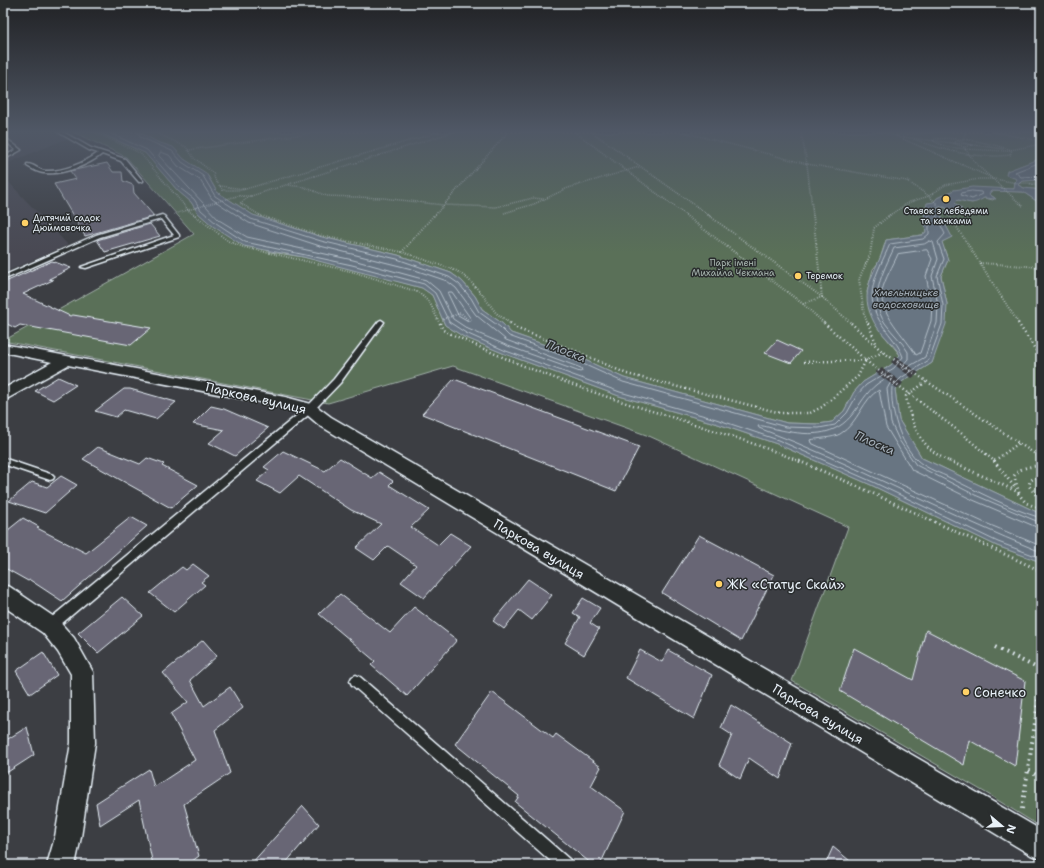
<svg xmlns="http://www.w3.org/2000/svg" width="1044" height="868" font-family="'Shantell Sans',sans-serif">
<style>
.built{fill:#494a52}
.green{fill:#5a6f59;stroke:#a1b0a8}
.water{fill:#677582;stroke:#9ba7b1}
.pier{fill:#3c3e43}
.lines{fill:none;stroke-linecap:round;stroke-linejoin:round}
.shore{stroke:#b4bfc9;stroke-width:1}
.building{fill:#676675;stroke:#e8f1f8}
.lane-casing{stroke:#e8f1f8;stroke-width:3}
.street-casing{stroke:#e8f1f8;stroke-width:3}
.path-far4{stroke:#e8f1f8;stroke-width:1.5;stroke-dasharray:0.5 1.5;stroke-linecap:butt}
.path-far3{stroke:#e8f1f8;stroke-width:2;stroke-dasharray:0.5 2;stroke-linecap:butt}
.path-far2{stroke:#e8f1f8;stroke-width:2.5;stroke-dasharray:1 3;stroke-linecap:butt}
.path-far1{stroke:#e8f1f8;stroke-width:3;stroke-dasharray:1 3.5;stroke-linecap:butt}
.path{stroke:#e8f1f8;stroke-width:4;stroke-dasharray:1.5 4.5;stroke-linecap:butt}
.lane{fill:#2a2d2e;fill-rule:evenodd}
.street{fill:#2a2d2e;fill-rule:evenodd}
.path-bridge{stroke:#e8f1f8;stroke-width:1.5;stroke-dasharray:0.5 1.5;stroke-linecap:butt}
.poi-dot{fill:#ffd166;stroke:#2a2d2e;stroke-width:1.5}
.labels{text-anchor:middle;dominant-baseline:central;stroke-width:3;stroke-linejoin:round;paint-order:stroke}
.far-poi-label{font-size:9px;fill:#e8f1f8;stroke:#2a2d2e;text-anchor:start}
.far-park-label{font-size:9px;fill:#a8b6b0;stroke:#2a2d2e}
.far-water-label{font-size:10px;font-style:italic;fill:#a8b3bd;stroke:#2a2d2e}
.water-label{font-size:12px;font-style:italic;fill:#a8b3bd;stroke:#2a2d2e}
.near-street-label{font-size:13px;fill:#e8f1f8;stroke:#2a2d2e}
.near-poi-label{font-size:13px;fill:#e8f1f8;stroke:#2a2d2e;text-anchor:start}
</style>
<rect width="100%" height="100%" fill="#3c3e43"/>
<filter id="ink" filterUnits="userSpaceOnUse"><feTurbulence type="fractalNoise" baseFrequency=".025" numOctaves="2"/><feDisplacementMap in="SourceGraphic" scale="8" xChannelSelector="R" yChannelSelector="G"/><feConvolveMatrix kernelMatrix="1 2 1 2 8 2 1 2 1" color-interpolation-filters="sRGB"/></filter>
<g filter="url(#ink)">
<!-- built -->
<path class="built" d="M 3,132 L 73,132 L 78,134 L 3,165 Z
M 3,176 L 68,245 L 3,273 Z"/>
<!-- green -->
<path class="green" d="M 73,132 L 98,132 L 145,153 L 178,191 L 191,202 L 198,213 L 214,227 L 271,252 L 303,257 L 351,268 L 422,288 L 432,295 L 445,325 L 464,337 L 505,354 L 619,396 L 715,423 L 777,444 L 871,485 L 997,546 L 1041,562 L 1041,827 L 986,793 L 792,681 L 848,527 L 649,436 L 453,366 L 328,403 L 3,341 L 194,234 L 126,157 Z
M 139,132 L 1041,132 L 1041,158 L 1007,171 L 1010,176 L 1018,179 L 1015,182 L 1014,189 L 954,190 L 937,198 L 924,217 L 926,232 L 922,235 L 886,240 L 879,262 L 873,269 L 867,292 L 878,328 L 900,355 L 891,365 L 863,382 L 854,392 L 844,411 L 832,422 L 818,424 L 787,423 L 624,378 L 574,355 L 511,333 L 503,324 L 482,309 L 475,296 L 462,281 L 451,273 L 398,255 L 322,237 L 253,215 L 217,192 L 208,176 L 184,159 L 173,147 L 157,142 Z
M 1041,180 L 1041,190 L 1024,188 L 1018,185 L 1022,181 Z
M 991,191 L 1023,192 L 1041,204 L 1041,514 L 922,458 L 899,420 L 895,389 L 903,381 L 932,363 L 947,304 L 941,276 L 948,260 L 941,241 L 946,225 L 937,208 L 944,207 L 950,210 L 962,209 L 955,203 L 958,200 L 972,203 L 984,198 L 993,200 L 995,198 L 989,194 Z"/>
<!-- water -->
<path class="water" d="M 98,132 L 139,132 L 157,142 L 173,147 L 184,159 L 206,173 L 217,192 L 253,215 L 322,237 L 398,255 L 451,273 L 462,281 L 475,296 L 482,309 L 503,324 L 511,333 L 574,355 L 624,378 L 787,423 L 818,424 L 832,422 L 844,411 L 854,392 L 863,382 L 891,365 L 900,355 C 893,342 878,333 872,318 C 857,286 880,269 886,240 L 922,235 L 926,232 L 924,217 L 927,203 L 934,202 L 937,198 L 954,190 L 972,187 L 1014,189 L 1015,182 L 1017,179 L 1006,175 L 1007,171 L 1041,158 L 1041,180 L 1022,181 L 1018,185 L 1024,188 L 1041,190 L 1041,204 L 1023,192 L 991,191 L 989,194 L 996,199 L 984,198 C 973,205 971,203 958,200 L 955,203 L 962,209 L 950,210 L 944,207 L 937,208 L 952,237 L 942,242 L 948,260 L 941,276 L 947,304 L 946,324 L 932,363 L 903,381 L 895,389 L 899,420 L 922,458 L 1041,514 L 1041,562 L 997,546 L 871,485 L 777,444 L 715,423 L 619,396 L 505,354 L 464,337 L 445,325 L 432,295 L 422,288 L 303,257 L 244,246 L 214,227 L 198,213 L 191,202 L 178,191 L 145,153 Z"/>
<!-- pier -->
<path class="pier" d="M 896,356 L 919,373 L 912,378 L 891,362 Z
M 882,368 L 903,383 L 898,389 L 875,372 Z"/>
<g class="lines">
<!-- shore -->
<path class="shore" d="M 107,132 L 147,150 L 181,189 L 194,199 L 201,210 L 216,223 L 245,242 L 352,265 L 424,284 L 435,293 L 449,322 L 466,333 L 506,351 L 620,392 L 716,419 L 778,440 L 873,482 L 998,542 L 1041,558
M 138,132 L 140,137 L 172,151 L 182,162 L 203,176 L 215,196 L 251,219 L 321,241 L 397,259 L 449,277 L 459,284 L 471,298 L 479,312 L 500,327 L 509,336 L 572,359 L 623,382 L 786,427 L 819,428 L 835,425 L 847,413 L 857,395 L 866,385 L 894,368 L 903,357 C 899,345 890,336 883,326 C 861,295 877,274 890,244 L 923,239 L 929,234 L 929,209 L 932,207 L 945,234 L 938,242 L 944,259 L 937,276 L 943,305 L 942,324 L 929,360 L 901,378 L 892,387 C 890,411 900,443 917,460 C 924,467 937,472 946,476 C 977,491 1008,508 1041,518
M 161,152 L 169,155 L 178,166 L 200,180 L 212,199 L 249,223 L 320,246 L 412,269 L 447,281 L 456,288 L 476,315 L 506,340 L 581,368 L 582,371 L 580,372 L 508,346 L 468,329 L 453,319 L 439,291 L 426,280 L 353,260 L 247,237 L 219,220 L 159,156 Z
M 1041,162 L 1015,172 L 1021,177 L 1041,176
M 972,191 L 981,192 L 982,194 L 972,199 L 961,195 L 962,193 Z
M 930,241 L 933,242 L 938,259 L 932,276 L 938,305 L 937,323 L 925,357 L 903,370 L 901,367 L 908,359 L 908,352 C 902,341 892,333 885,323 C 868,298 883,272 894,248 L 924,244 Z
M 927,250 L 932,259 L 926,276 L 932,305 L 931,321 L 920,353 L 916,355 C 906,337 878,312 882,291 C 885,278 893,266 898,254 Z
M 449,292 L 452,292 L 471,319 L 470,322 L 458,315 L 448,294 Z
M 1041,523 L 975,495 L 916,465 L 899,440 L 891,423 L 887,389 L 893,378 L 892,376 C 860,387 861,417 834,429 C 816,437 794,433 776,429 C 770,428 763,425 758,426 L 759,428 C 855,464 945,514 1041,552
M 1041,529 L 973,500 L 912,470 L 886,427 L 879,390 C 863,398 858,424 840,434 C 833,438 819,438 810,440 L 811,443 L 983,522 L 1041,546"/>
</g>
<!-- building -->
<path class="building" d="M 107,163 L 113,172 L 122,172 L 123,181 L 133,185 L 134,193 L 154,216 L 85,236 L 54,184 L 76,179 L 70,171 Z
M 150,224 L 160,236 L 105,252 L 97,240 Z
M 52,261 L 71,268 L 49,279 L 53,280 L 23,294 L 70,316 L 73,315 L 151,328 L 131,345 L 20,325 L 15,328 L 3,322 L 3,283 Z
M 777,340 L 801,351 L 791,363 L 765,353 Z
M 58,377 L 76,385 L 53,400 L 35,391 Z
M 454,379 L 639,447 L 616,491 L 422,414 Z
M 124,389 L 130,389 L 176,402 L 156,419 L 124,410 L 116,417 L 95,411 Z
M 211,406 L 224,409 L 268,428 L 235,456 L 209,443 L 224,430 L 193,424 Z
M 98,447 L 140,464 L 147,458 L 164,464 L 162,466 L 198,485 L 171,508 L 83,459 Z
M 283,451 L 325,471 L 340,458 L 372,478 L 379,472 L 393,481 L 389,485 L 429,510 L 411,527 L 438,545 L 450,533 L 471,546 L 424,598 L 401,582 L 416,565 L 388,546 L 374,560 L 356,548 L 381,524 L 351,510 L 299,476 L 280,493 L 257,481 L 269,470 L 264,467 Z
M 61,476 L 77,485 L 45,513 L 9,501 L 32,482 L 47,487 Z
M 131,517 L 147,526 L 62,601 L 30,580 L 28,581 L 3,567 L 3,534 L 23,518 L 39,527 L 37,528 L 86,553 Z
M 699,535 L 774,575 L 741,641 L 662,593 Z
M 193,564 L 209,576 L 201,582 L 205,585 L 174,612 L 150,593 L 182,567 L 186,570 Z
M 528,579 L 552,595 L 532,620 L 519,610 L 504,629 L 493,621 Z
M 340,594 L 390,633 L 414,607 L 457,640 L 407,696 L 371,665 L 375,661 L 319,614 Z
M 122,597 L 143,616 L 98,653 L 78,633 Z
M 583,598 L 600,608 L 590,623 L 599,629 L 584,655 L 565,643 L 580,617 L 573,613 Z
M 926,630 L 1025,681 L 1015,766 L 969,740 L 964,765 L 840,691 L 854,648 L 913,680 Z
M 203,640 L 217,656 L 190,680 L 204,706 L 230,687 L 243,708 L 215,730 L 230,773 L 184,804 L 199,856 L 187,865 L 153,865 L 139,800 L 100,825 L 96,803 L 149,769 L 154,787 L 195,760 L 171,714 L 188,702 L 163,673 Z
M 640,650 L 662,662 L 668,650 L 712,675 L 694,719 L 626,678 Z
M 43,652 L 57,675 L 30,694 L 16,671 Z
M 492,692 L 553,738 L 556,734 L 601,767 L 591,786 L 625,811 L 600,865 L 593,865 L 515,802 L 519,796 L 455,744 Z
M 731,705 L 792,743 L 780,779 L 749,758 L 740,779 L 719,765 L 732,735 L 721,728 Z
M 27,727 L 34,755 L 3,775 L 3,742 Z
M 303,806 L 319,824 L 284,865 L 250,865 Z
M 833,847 L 855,865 L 825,865 Z"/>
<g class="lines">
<defs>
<path id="lane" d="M 58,132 L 63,132 L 91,148 L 125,159 L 143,181 L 139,182 L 121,161 L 102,154 C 89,165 62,175 45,173 C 38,173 33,169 27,166 L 27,164 C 34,164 38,170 45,171 C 62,172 85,163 98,153 L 89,150 Z
M 3,136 L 21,150 L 3,160 L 3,157 L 16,150 L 3,139 Z
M 162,215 L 164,216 L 179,235 L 179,237 L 86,268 L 81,267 L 174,235 L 161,219 L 100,237 L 3,280 L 3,276 L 96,235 Z
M 381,320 L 384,322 L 340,383 L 313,411 L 54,630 L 50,631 L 46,630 L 45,626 L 46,622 L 307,407 L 334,379 L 379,321 Z
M 3,458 L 53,475 L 54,477 L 53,479 L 50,480 L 3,464 Z
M 356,675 L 360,677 L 570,860 L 572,865 L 555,865 L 352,685 L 350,681 L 352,677 Z"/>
<path id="street" d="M 3,344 L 285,397 L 315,405 L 331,417 L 1041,830 L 1041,859 L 1031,855 L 319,425 L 305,413 L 285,407 L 68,365 L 3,401 L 3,389 L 52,362 L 3,352 Z
M 3,585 L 10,587 L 57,619 L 74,638 L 93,672 L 95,743 L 81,837 L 75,865 L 47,865 L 55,837 L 71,743 L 71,674 L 58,652 L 43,633 L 3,606 Z"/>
</defs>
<!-- lane casing -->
<use href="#lane" class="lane-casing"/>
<!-- street casing -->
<use href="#street" class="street-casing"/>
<!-- path-far4 -->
<path class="path-far4" d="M 94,132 L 140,153 L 189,211 L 196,216
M 155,132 L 186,147 L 194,158 L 213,173 L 215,180 L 223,190 L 242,190 L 439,132
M 575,132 L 687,216
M 592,132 L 710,216
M 683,132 L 807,164 L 813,216
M 801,132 L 807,164 L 907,181 L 929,196 L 949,216
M 879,132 L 897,136
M 993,132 L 1041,141
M 896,135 L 933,133
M 896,136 L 990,177
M 902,137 L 953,143
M 914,139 C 945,151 976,159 1010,155 L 1012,150
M 963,139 L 966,132
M 957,141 L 973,145 L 964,147 L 953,143 Z
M 973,145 L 1004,149
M 964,147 L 965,149 L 947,147 L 933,141 L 934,139 C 961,137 986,142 1012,150
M 188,150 L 319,132
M 1030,184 L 1041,187
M 287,185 L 304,187 L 327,196 L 383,198 L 443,205 L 496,207 L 533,198 L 544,199
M 220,186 L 245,189
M 251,196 L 240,203 L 261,216
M 1023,206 L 979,167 L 965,149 L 1005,151 L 1041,144
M 504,213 L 534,204 L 568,188 L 639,167
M 174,214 L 237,196 L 251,196 L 453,132
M 434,216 L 508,132
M 888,216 L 910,202 L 929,196 L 945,185 L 979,179 L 994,179 L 1018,183 L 1041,183"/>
<!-- path-far3 -->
<path class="path-far3" d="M 195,215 L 228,241 L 243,247 L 354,272 L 418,292 L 430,303 L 440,324
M 259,215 L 322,236 L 402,252 L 457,271 L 468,279 L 482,294 L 496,313 L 511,324
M 685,215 L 803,304 L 825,324
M 708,215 L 822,297 L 852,324
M 949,215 L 1019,324
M 402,252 L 434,215
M 980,263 L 1041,267
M 803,304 L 822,297 L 813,215
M 443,319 L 461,313 L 469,321
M 868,324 L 864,314 L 859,279 L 870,255 L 874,228 L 890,215"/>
<!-- path-far2 -->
<path class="path-far2" d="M 440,323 L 443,330 C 499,357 558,381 617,400 C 679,420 741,437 801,462
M 510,323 L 518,329 L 576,351 L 627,374 L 781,413 L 810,413 L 822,407 L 858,376 L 866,360
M 824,323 L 870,364 L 961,433 L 994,461 L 1019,443
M 851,323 L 883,352 L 1041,458
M 868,323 L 876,343
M 1018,323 L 1041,358
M 804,362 L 866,360 L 883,352
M 926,382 L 906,396 C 911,426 922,450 951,462
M 994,461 L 995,462"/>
<!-- path-far1 -->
<path class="path-far1" d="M 799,461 L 859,487 L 1041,571
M 949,461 L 1016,491 L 1026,503 L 1041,509
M 994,461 L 1016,489
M 1041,477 L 1034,478 L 1030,481 L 1029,486 L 1041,501
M 1019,493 L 1014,476 C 1020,467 1031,466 1041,466"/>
<!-- path -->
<path class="path" d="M 995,647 L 1041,670
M 1041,682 L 1028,770 L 1041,778
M 1022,809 L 1028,770"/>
<!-- lane -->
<use href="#lane" class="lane"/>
<!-- street -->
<use href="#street" class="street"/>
<!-- path-bridge -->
<path class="path-bridge" d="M 953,143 L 973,145"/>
</g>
</g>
<!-- sky -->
<linearGradient id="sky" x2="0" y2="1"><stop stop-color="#212225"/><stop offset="0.52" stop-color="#505866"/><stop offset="1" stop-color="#505866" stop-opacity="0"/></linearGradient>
<rect width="1044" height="253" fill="url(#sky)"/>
<!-- markers -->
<g class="poi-dot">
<circle cx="946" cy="199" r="4"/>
<circle cx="25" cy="223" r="4"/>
<circle cx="798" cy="276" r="4"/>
<circle cx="719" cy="584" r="4"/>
<circle cx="966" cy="692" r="4"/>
</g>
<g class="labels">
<!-- far-poi labels -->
<g class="far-poi-label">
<text x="946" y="211" text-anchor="middle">Ставок з лебедями<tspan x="946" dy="10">та качками</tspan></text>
<text x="33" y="218">Дитячий садок<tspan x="33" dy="10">Дюймовочка</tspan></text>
<text x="806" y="276">Теремок</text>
</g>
<!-- far-park labels -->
<g class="far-park-label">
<text x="733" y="263">Парк імені<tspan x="733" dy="10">Михайла Чекмана</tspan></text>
</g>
<!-- far-water labels -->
<g class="far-water-label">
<text x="906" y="292">Хмельницьке<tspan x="906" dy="12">водосховище</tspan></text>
</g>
<!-- water labels -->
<g class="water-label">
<text transform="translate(566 351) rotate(22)">Плоска</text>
<text transform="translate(875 443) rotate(24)">Плоска</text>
</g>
<!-- near-street labels -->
<g class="near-street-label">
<text transform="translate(256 398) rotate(13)">Паркова вулиця</text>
<text transform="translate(539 549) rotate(31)">Паркова вулиця</text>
<text transform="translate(818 714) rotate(31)">Паркова вулиця</text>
</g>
<!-- near-poi labels -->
<g class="near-poi-label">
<text x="727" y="584">ЖК «Статус Скай»</text>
<text x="974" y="692">Cонечко</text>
</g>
</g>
<!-- margin -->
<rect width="1044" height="868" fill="none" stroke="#2a2d2e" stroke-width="16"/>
<rect x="8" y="8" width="1028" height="852" fill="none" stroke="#e8f1f8" stroke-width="1.5" filter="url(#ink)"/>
<!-- north arrow -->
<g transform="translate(1002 826) rotate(109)" stroke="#2a2d2e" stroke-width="3" paint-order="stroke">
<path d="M0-3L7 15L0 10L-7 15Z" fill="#e8f1f8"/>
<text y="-6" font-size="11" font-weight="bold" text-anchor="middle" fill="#e8f1f8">N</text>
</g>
</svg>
